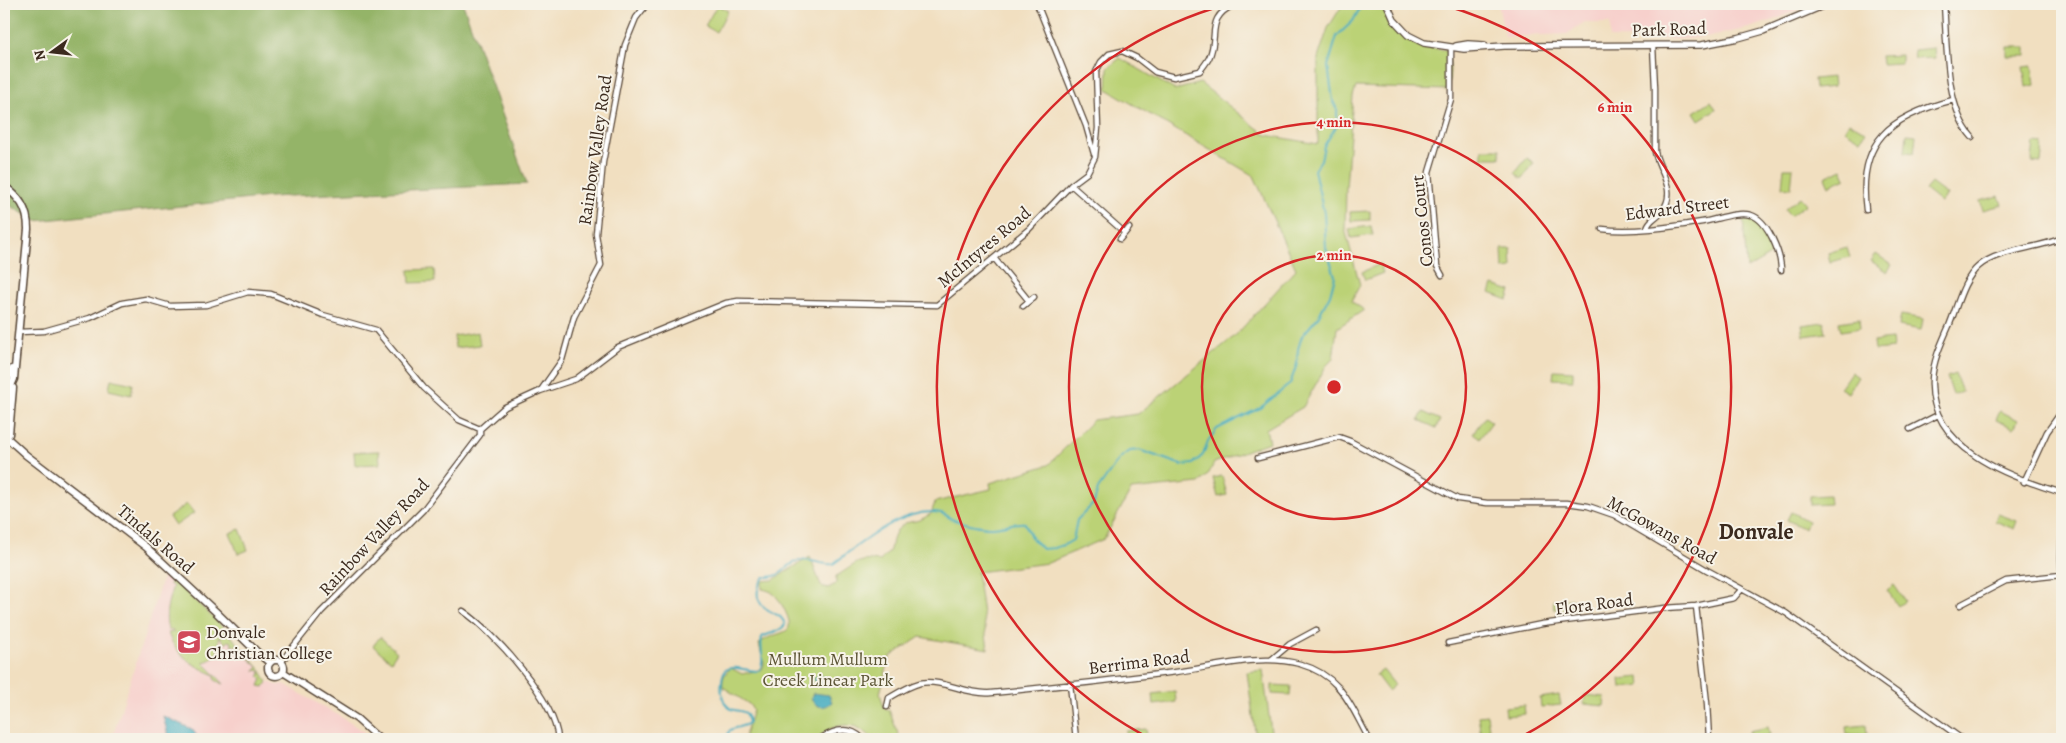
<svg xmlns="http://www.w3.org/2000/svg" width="2066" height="743" font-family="Alegreya,serif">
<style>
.built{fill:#f7d0cc}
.green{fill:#bbd276;stroke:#7b7e4a}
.forest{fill:#94b467;stroke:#686f42}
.water{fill:#3faabf;stroke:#3d6a6e}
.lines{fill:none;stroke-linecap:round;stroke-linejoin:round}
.stream{stroke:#3faabf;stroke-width:2}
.minor-casing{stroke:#564536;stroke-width:7}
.tertiary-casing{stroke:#564536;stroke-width:8}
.secondary-casing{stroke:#564536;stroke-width:9}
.minor{stroke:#fff;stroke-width:4.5}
.tertiary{stroke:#fff;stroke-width:5.5}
.secondary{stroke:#fff;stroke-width:6}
.ring{fill:none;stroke:#d62828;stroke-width:2.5}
.labels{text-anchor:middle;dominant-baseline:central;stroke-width:4;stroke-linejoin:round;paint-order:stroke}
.street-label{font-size:18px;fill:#3b2a1e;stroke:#f7f3e8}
.poi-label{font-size:18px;fill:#3b2a1e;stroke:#f7f3e8;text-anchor:start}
.park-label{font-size:18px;fill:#5b5434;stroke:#f7f3e8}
.district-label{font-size:22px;font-weight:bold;fill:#3b2a1e;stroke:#f7f3e8}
.centre{fill:#d62828;stroke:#f7f3e8;stroke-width:2.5}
.ring-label{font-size:15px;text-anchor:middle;font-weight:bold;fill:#d62828;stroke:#f7f3e8;stroke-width:4;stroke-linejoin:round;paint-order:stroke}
</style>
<rect width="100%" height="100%" fill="#f7f3e8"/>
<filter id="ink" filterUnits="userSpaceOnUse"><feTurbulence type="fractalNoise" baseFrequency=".02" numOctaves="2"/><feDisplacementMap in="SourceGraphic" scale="10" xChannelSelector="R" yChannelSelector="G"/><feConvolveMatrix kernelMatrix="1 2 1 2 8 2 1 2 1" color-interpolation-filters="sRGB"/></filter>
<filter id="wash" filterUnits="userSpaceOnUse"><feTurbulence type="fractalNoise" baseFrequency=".0096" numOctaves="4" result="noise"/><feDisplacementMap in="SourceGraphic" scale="20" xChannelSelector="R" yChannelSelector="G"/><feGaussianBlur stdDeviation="1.12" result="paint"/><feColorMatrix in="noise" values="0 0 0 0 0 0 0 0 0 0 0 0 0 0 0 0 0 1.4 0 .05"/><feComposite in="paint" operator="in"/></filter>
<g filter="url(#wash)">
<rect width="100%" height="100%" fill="#f1dfc0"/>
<!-- built -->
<path class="built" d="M 1498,4 L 1812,4 L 1774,20 L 1749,28 L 1713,36 L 1680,39 L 1610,38 L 1610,23 L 1583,23 L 1567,34 L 1505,37 Z
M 164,573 L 213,617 L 259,668 L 263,680 L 277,685 L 284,684 L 338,715 L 363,731 L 369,739 L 112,739 Z"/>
<!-- green -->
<path class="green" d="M 1343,4 L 1383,4 C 1392,36 1414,46 1445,50 C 1453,60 1449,78 1448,90 L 1356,87 L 1353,96 L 1346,187 L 1345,229 L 1360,285 L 1351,301 L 1364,310 L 1337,328 L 1333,359 L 1326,366 L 1303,407 L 1266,429 L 1269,442 L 1214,463 L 1208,475 L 1199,483 L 1131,490 L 1104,539 L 1048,563 L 977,572 L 988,649 L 920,637 L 890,657 L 880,693 L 884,708 L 889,710 L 900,739 L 873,739 C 854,719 836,722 816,739 L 744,739 L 753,710 L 749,704 L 723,687 C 722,678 724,674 731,668 L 742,674 L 762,669 L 764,664 L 759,644 C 777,627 802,641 782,605 C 776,595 773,591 762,589 L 762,581 L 773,580 L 810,557 L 821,586 L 828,588 L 836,584 L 836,576 C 858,564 854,559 880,561 L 889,552 L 896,531 L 905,523 L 920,520 L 931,514 L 935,502 L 991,489 L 990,483 L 1048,465 L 1093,420 L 1138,414 L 1236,335 L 1296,269 L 1254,176 L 1107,89 L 1108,68 L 1120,58 L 1175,90 L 1200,83 L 1266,135 L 1318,144 L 1318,58 L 1328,28 Z
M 717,5 L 728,11 L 716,32 L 705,26 Z
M 2007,47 L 2026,47 L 2026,56 L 2007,56 Z
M 1934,48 L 1935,58 L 1915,59 L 1914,50 Z
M 1901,55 L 1901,63 L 1882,64 L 1881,56 Z
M 2032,66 L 2035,85 L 2026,87 L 2023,67 Z
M 1833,77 L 1834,87 L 1815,89 L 1814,79 Z
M 1711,101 L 1716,109 L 1699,120 L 1694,112 Z
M 1849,122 L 1866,132 L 1861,140 L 1845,130 Z
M 1907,134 L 1916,135 L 1914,153 L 1905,152 Z
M 2034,143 L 2043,144 L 2041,163 L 2032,162 Z
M 1482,149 L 1500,149 L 1500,158 L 1482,158 Z
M 1527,158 L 1534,163 L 1522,179 L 1515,173 Z
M 1784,168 L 1793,168 L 1791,188 L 1782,187 Z
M 1842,169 L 1846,178 L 1829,186 L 1825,177 Z
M 1931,183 L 1947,195 L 1941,203 L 1925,190 Z
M 1999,196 L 2002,205 L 1983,210 L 1980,201 Z
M 1800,197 L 1806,204 L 1790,216 L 1785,209 Z
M 1370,211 L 1370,220 L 1351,221 L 1350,212 Z
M 1743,218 C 1759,219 1769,238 1775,252 L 1747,269 Z
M 1371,226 L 1373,235 L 1351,238 L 1349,229 Z
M 1847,247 L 1850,257 L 1830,262 L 1828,253 Z
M 1502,249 L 1511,249 L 1512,268 L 1503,269 Z
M 1876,254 L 1892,265 L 1887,272 L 1871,261 Z
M 1380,264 L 1383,273 L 1365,280 L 1362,272 Z
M 434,269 L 435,282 L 410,283 L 409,270 Z
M 1493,285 L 1511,291 L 1508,300 L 1490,293 Z
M 1901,315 L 1923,319 L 1921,330 L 1899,326 Z
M 1859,319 L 1860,328 L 1841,331 L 1839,322 Z
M 1824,322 L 1826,333 L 1804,336 L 1802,325 Z
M 478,332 L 480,345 L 455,348 L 454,336 Z
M 1892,339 L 1893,348 L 1875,350 L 1874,341 Z
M 1554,370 L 1573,371 L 1573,380 L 1553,379 Z
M 1851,372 L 1858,377 L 1848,393 L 1840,388 Z
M 1955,374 L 1962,392 L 1953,395 L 1947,377 Z
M 111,379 L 133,384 L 131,395 L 109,390 Z
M 2000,411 L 2018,420 L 2014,428 L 1996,420 Z
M 1423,412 L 1440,420 L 1436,428 L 1419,420 Z
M 1485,417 L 1492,422 L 1480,438 L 1473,433 Z
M 379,451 L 380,464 L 355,465 L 354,452 Z
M 1222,476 L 1227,495 L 1218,497 L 1213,478 Z
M 1829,495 L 1830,504 L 1810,505 L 1810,496 Z
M 187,504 L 194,513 L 175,526 L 169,517 Z
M 1791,512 L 1808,521 L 1805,529 L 1787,520 Z
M 1998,514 L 2017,521 L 2014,529 L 1995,521 Z
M 240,529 L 248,550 L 238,554 L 230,533 Z
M 172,579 L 221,625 L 260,669 L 267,682 L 264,687 L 259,686 L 262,679 L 259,676 L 261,674 L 259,670 L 255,671 L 255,670 L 258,667 L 235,645 L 231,646 L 232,642 L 228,641 L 226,644 L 219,636 C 220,648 217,660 203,662 L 224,684 L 215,680 L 215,675 C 194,666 176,656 168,633 L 173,632 L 173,630 L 168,630 C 164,614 168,602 173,586 L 169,584 Z
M 1894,585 L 1905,601 L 1898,606 L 1887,590 Z
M 1573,599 L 1573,608 L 1554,609 L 1553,600 Z
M 380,637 L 397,652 L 391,661 L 373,646 Z
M 1263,670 L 1272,739 L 1256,739 L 1247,672 Z
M 1383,670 L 1395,685 L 1388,691 L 1376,675 Z
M 1640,677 L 1641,686 L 1621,688 L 1620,679 Z
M 1272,685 L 1291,686 L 1290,695 L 1272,694 Z
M 1175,691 L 1176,702 L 1154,705 L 1153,694 Z
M 1559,695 L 1561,705 L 1541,707 L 1540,698 Z
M 1585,695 L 1605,697 L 1604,706 L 1584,704 Z
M 1524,705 L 1525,714 L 1506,716 L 1505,707 Z
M 1487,715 L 1490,735 L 1481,736 L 1478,716 Z
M 1866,725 L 1867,734 L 1847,735 L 1846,727 Z
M 1768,727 L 1770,735 L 1751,739 L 1749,731 Z
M 1146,729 L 1147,738 L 1127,739 L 1126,731 Z"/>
<!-- forest -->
<path class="forest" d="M 4,4 L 463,4 L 527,184 L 270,197 L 36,221 L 4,202 Z"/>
<!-- water -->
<path class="water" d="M 819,675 L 830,680 L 828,683 L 821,686 L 816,684 L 814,678 Z
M 813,693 L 829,695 L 832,702 C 825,709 816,708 811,699 Z
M 163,716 L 192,729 L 199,739 L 169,739 Z"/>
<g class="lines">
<!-- stream -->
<path class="stream" d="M 727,739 L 729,731 C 735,726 742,728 749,723 L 747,714 C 742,710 736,711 731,709 C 719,702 720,681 725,670 C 737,664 746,672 759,671 C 766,662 759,649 762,637 C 769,633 780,632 785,625 C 782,613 771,614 764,607 C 754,598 757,586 764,577 C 786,577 784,565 798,561 C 810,557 821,566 833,564 C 860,544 905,505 941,513 C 946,514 950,519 954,520 C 965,523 977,526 988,527 C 999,528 1018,521 1025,523 L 1031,537 L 1042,549 L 1054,548 L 1066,544 L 1073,540 L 1077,520 L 1094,503 L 1098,489 L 1120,458 L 1130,451 L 1139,450 L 1182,465 L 1193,464 L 1203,455 L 1208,441 L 1217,429 L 1260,408 L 1290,384 L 1297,364 L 1298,349 L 1302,336 L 1318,317 L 1330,295 L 1335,276 L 1326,248 L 1324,213 L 1314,170 L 1321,160 L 1324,146 L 1337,125 L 1337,110 L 1333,101 L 1328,66 L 1337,36 L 1353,21 L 1362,4"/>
</g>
</g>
<g filter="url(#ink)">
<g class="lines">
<defs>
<path id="minor" d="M 1037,4 L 1086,126 L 1094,154
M 1944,4 C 1947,44 1945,107 1972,137
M 1071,185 L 1125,233
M 1866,210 C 1857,140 1891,116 1953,100
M 1647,228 C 1649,219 1657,218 1662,211 C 1678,191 1659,171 1655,152 L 1655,88 L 1653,46
M 1602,229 C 1632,233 1671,227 1702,222 C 1716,220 1736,211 1751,215 C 1768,220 1781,254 1781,270
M 2062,238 C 2038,249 1999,249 1979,266 C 1963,279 1957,307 1949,326 C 1941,344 1933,361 1932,380 C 1929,449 2009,477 2062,493
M 1120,239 L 1129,228
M 994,258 L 1029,301
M 1442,275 L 1437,266 L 1429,172 L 1451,99 L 1451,47
M 1023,306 L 1034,297
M 19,332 L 44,331 L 90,318 L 122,303 L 146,299 L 170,306 L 206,305 L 248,292 L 271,294 L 323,315 L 376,330 L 424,388 L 459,420 L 480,429
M 541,390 L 562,360 L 574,317 L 601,265 L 596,234 L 603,162 L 625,45 L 636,18 L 647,4
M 1910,429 L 1938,415
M 1258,458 L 1339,437 L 1350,441 L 1458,499 L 1487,503 L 1567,503 L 1588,506 L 1614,515 L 1707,570 L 1786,613 L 1962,739
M 2024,482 L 2047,432 L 2062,411
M 2062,515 L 2061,558 L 2062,586
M 1960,605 L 2006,581 L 2061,575
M 1696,606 L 1707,703 L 1709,739
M 463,611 C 495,633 555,700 558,739
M 1448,643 L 1542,624 L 1665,608 L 1696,606 L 1734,598 L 1741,590
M 1271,660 L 1290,644 L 1316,630
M 281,662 L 321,612 L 423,510 L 480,435 L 480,429 L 505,407 L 540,391 L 576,379 L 618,347 L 726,303 L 738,301 L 937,305 L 1029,229 L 1071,185 L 1087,173 L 1095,157 L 1098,128 L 1096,72 L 1101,62 L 1109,54 L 1122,51 L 1137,58 L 1155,72 L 1174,77 L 1200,71 C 1203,67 1207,62 1209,58 C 1220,35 1204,19 1235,4
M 1070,684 L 1076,739
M 887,707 L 889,698 C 899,692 909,686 920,683 C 944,679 966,695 991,693 C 1052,687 1114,680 1176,672 C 1215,667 1261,653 1300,664 C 1342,676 1350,705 1369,739
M 820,739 C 835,729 850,726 863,739"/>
<path id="tertiary" d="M 1387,4 L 1394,20 L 1408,35 L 1424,43 L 1464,49 L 1504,46 L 1702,45 L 1738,38 L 1763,31 L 1827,4
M 1456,46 L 1468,44 L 1484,45"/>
<path id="secondary" d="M 4,186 C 19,197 28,208 28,229 L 14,379 L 4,402
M 4,385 L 12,369
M 9,434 L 13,388
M 4,435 L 26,455 L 146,547 L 215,611 L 258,653 L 270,663
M268 668a8 8 0 1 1 16 0a8 8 0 1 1-16 0Z
M 283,672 L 357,719 L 379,739"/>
</defs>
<!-- minor casing -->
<use href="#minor" class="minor-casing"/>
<!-- tertiary casing -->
<use href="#tertiary" class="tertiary-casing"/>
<!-- secondary casing -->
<use href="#secondary" class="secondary-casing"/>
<!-- minor -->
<use href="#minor" class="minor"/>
<!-- tertiary -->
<use href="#tertiary" class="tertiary"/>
<!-- secondary -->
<use href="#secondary" class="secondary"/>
</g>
</g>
<!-- distance rings -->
<g class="ring">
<circle cx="1334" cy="387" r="132"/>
<circle cx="1334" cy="387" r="265"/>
<path d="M1151 739A397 397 0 0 1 1228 4M1440 4A397 397 0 0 1 1517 739"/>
</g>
<!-- icons -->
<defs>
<symbol id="school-square" viewBox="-11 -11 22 22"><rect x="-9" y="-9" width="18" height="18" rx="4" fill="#d1495b" stroke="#f7f3e8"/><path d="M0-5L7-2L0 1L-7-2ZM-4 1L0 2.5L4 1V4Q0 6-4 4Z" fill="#fff"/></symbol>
</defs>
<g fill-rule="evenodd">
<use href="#school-square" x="175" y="628" width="28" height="28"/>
</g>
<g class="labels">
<!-- street labels -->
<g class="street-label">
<text transform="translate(1669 29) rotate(-2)">Park Road</text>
<text transform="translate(595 150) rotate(-82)">Rainbow Valley Road</text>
<text transform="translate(1677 208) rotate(-7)">Edward Street</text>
<text transform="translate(1422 221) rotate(-96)">Conos Court</text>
<text transform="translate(984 247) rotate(-40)">McIntyres Road</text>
<text transform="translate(1662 530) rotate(29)">McGowans Road</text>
<text transform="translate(374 537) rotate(-47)">Rainbow Valley Road</text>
<text transform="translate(156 539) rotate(41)">Tindals Road</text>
<text transform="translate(1594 604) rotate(-7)">Flora Road</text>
<text transform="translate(1139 662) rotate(-7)">Berrima Road</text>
</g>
<!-- poi labels -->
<g class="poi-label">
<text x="206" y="632">Donvale<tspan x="206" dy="21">Christian College</tspan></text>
</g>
<!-- park labels -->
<g class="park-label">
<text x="828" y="659">Mullum Mullum<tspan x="828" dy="21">Creek Linear Park</tspan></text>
</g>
<!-- district labels -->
<g class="district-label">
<text x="1756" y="532">Donvale</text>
</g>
</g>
<circle cx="1334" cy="387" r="8" class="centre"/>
<g class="ring-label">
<text x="1615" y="112">6 min</text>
<text x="1334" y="127">4 min</text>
<text x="1334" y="260">2 min</text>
</g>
<!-- margin -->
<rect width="2066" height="743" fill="none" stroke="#f7f3e8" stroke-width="20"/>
<!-- north arrow -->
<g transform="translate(52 52) rotate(255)" stroke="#f7f3e8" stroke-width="4" paint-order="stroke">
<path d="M0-4L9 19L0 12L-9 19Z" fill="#3b2a1e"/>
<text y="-8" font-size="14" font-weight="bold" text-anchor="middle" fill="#3b2a1e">N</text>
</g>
</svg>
